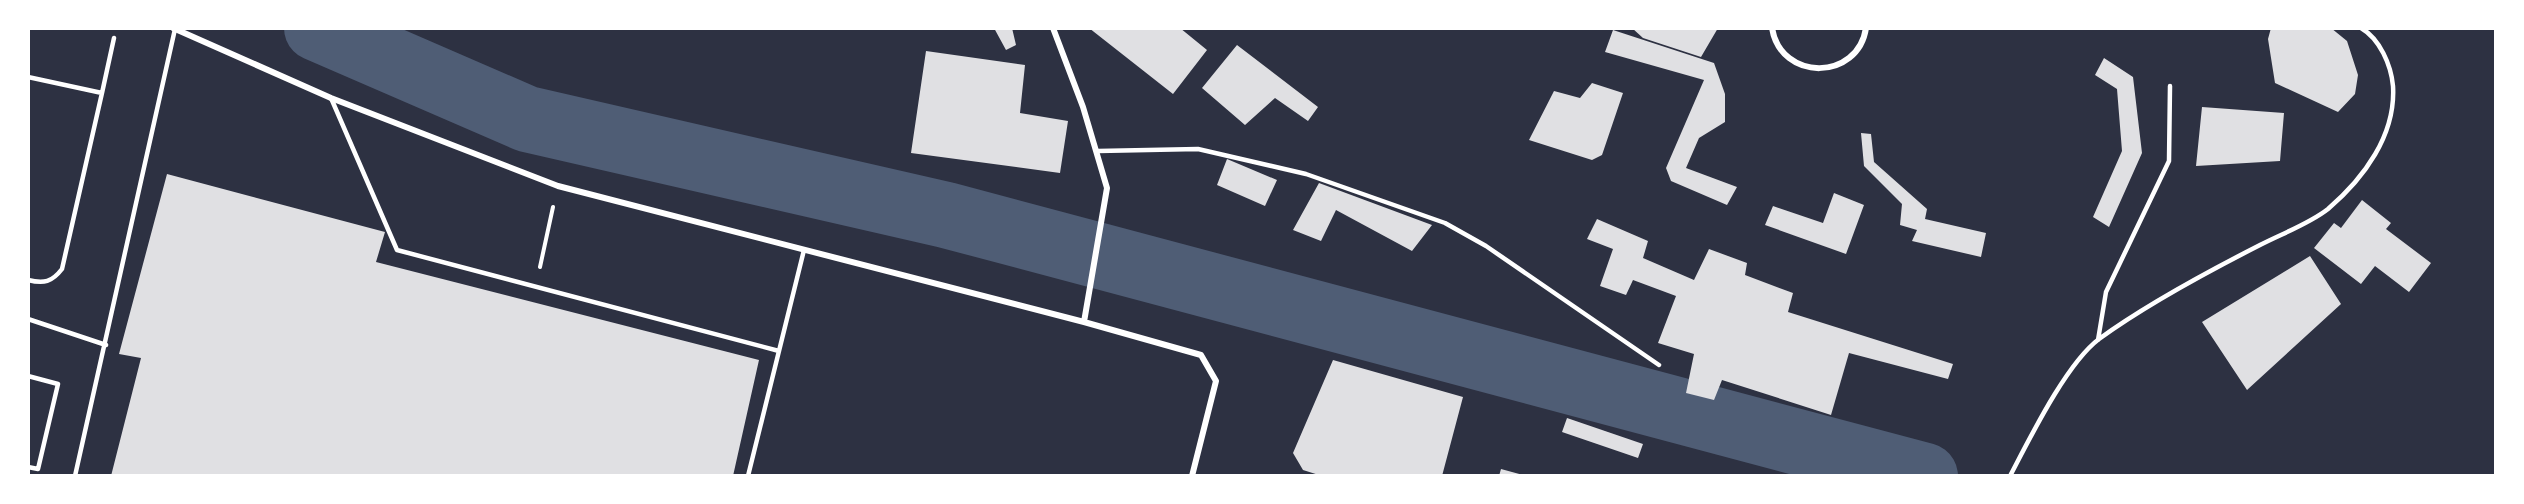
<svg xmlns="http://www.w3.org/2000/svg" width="2524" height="504" font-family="'PT Sans',sans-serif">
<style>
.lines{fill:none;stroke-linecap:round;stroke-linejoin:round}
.river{stroke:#4f5d75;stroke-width:66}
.building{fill:#e0e0e3}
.path{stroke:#fff;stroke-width:4}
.service{stroke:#fff;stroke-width:4.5}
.minor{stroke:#fff;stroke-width:6}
</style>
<rect width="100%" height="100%" fill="#2d3142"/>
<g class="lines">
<!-- river -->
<path class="river" d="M 317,28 L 527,119 L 946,215 L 1925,476"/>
</g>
<!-- building -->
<path class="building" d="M 994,28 L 1012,28 L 1016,45 L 1006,50 Z
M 1089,28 L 1180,28 L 1207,50 L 1173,94 Z
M 1632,28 L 1718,28 L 1701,57 L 1643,38 Z
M 2271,28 L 2331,28 L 2347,41 L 2358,75 L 2355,94 L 2338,112 L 2275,83 L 2268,39 Z
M 1613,30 L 1714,63 L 1725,94 L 1725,122 L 1699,138 L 1686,168 L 1737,187 L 1727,205 L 1671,181 L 1666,168 L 1704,80 L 1605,52 Z
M 1237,45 L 1318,107 L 1308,121 L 1275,98 L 1245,125 L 1202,88 Z
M 926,51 L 1025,65 L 1020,113 L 1068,121 L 1060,173 L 911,153 Z
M 2104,58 L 2133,77 L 2142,153 L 2109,227 L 2093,217 L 2122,151 L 2117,89 L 2095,75 Z
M 1592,83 L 1623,93 L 1602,155 L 1592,160 L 1529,140 L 1554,91 L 1580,98 Z
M 2202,107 L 2284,113 L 2280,161 L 2196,166 Z
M 1861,133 L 1871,134 L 1874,162 L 1927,209 L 1925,219 L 1986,233 L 1981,257 L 1912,241 L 1917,230 L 1900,225 L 1902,204 L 1864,166 Z
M 1227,159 L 1277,180 L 1265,206 L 1217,185 Z
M 167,174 L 385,232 L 376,262 L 759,360 L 733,476 L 111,476 L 141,358 L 119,354 Z
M 1319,183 L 1432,225 L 1412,251 L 1336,210 L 1321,241 L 1293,230 Z
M 1834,193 L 1864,205 L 1846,254 L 1765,225 L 1773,206 L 1823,223 Z
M 2362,200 L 2391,223 L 2386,229 L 2431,263 L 2409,292 L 2375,266 L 2361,284 L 2314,248 L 2334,223 L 2341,228 Z
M 1597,219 L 1648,241 L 1643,258 L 1694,280 L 1709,249 L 1747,263 L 1745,275 L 1793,293 L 1788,312 L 1953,364 L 1948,379 L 1849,353 L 1831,415 L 1722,380 L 1714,400 L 1686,393 L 1694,354 L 1658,343 L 1676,296 L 1633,280 L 1626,295 L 1600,286 L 1613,249 L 1587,239 Z
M 2310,256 L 2341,304 L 2247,390 L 2202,322 Z
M 1333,360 L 1463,397 L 1442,476 L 1322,476 L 1303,470 L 1293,453 Z
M 1567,418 L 1643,444 L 1638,458 L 1562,432 Z
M 1501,469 L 1523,475 L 1523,476 L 1499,476 Z"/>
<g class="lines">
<!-- path -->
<path class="path" d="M 540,267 L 553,207"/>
<!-- service -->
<path class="service" d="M 28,77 L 102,93 L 62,269 C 52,282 44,284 28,280
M 102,93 L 114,38
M 331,98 L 397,250 L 779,351 L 804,250
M 1098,151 L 1198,149 L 1306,174 L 1445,223 L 1486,246 L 1659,365
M 28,319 L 106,345
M 2098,340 L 2106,292 L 2169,161 L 2170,86
M 28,376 L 58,384 L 38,469 L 28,467
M 75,476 L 175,29
M 748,476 L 779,351
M 2010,476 C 2030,438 2066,364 2099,339 C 2147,304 2207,272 2260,245 C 2281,234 2309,224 2328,209 C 2364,178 2396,135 2393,86 C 2391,65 2380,39 2361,28"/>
<!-- minor -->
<path class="minor" d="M 173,28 L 331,98 L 558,186 L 1084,322 L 1201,355 L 1216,381 L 1192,476
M 1053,28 L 1083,107 L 1107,188 L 1084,322
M 1772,28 C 1781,82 1858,81 1866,28"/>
</g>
<!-- border -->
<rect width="2524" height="504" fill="none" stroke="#ffffff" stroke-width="60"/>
</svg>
